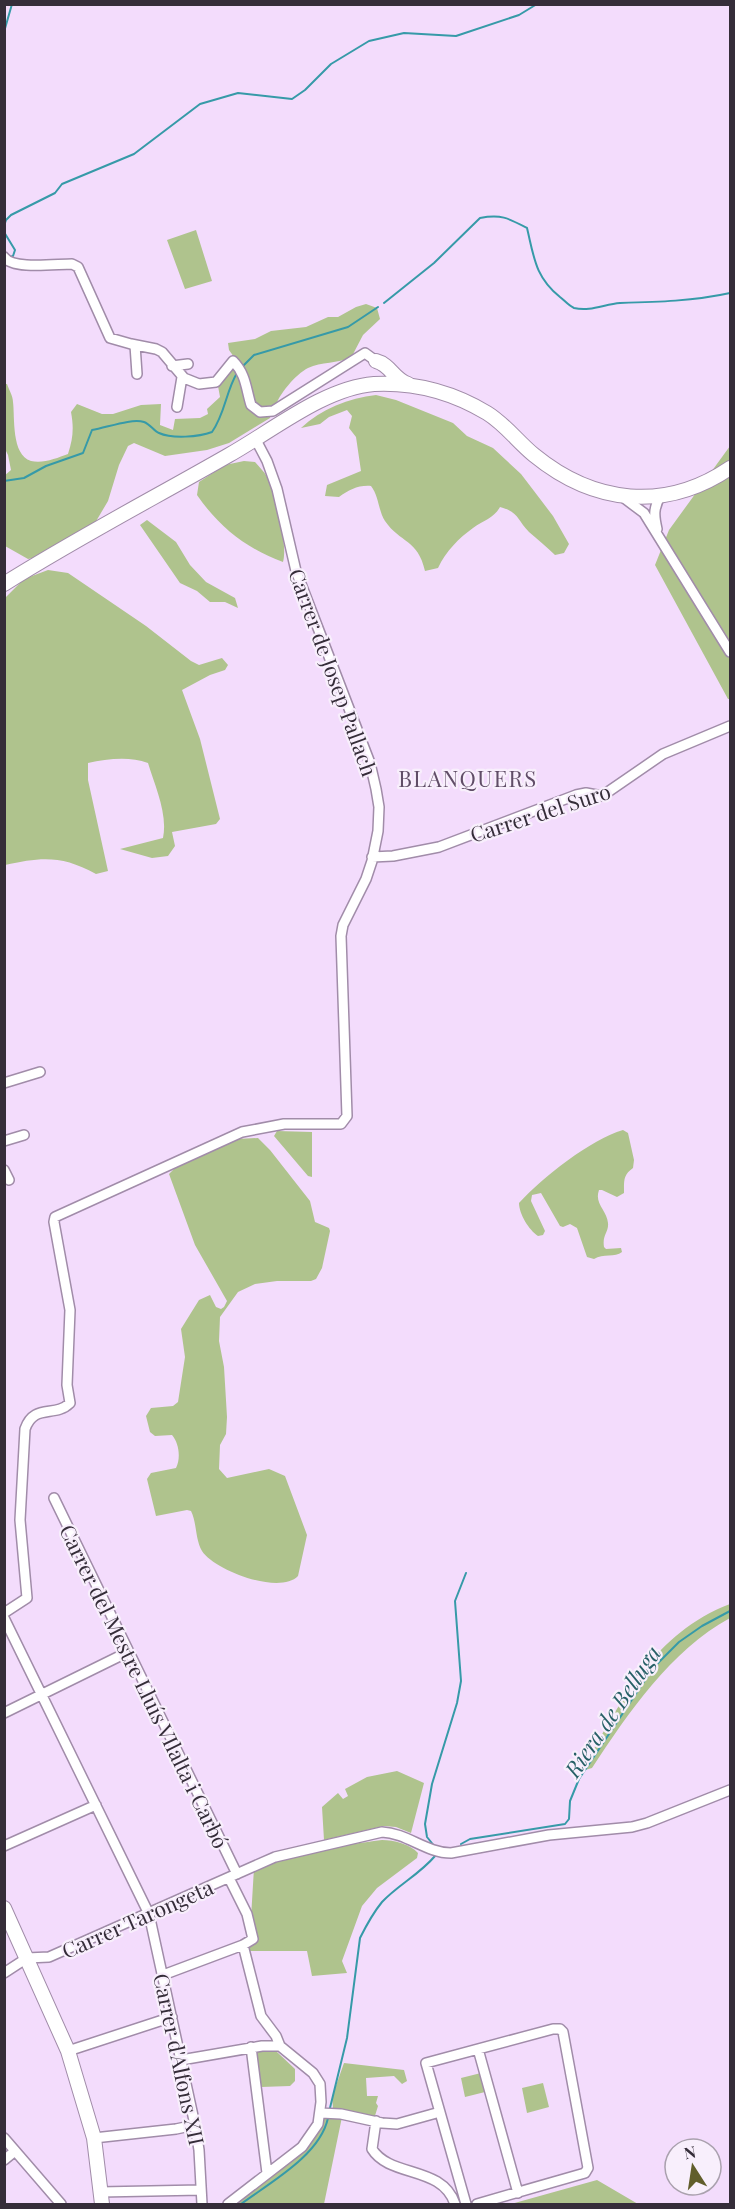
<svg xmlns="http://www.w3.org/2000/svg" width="735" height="2209" font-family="'Playfair Display',serif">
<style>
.green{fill:#afc38d}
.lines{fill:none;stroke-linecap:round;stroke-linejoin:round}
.stream{stroke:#369aa8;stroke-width:2}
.street-casing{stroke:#a18ca9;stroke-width:12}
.secondary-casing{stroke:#a18ca9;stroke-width:16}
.street{stroke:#fff;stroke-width:9}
.secondary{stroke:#fff;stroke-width:14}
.labels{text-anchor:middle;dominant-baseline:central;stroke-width:4.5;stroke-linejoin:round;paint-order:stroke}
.street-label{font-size:21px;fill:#352d39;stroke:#f8effc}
.neighbourhood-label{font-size:22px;letter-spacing:1.5px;fill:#604d67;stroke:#f8effc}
.water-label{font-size:22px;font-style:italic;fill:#276067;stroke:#f8effc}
</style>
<rect width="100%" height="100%" fill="#f3dcfc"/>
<!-- green -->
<path class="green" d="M 196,230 L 212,281 L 185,289 L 167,240 Z
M 366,304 L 377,308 L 380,319 L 363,335 L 351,358 C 338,363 321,362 308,368 C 296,374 278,395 275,408 L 271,411 L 270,418 L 229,443 L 207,450 L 165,456 L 134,443 L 128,446 L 119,465 L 108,501 L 95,523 L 38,557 L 28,559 L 5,546 L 4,476 L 11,470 L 8,455 L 5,449 L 5,384 L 7,384 C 9,390 13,396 13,402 C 15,417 11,455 31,461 C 43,464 57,458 68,454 C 73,439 74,428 71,412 L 77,404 L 102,414 L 113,414 L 141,405 L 161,404 L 160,425 L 173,430 L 175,419 L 200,418 L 208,414 L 207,409 L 220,397 L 218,386 L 232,366 L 234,357 L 229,350 L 228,343 L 255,339 L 271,331 L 306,327 L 328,317 L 338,317 L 356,307 Z
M 376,395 L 396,400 L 453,423 L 467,436 L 493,448 L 521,474 L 534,491 L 553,516 L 569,544 L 564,553 L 555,555 C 547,547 538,540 529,532 C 517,520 519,512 500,507 C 494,518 484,520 473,528 C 459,538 446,551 438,568 L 425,571 C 418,539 400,543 385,521 C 378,510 379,496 371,486 C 358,485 349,490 339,497 L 325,496 L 327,485 L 361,471 L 356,437 L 349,428 L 352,416 L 347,410 L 329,417 L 320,424 L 301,428 C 321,409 349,398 376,395 Z
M 730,446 L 730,699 L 728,699 L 655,565 L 669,530 Z
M 244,461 L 255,462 C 259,467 264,471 267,477 C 276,494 288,545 283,562 C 247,549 219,527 197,495 L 199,482 L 225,465 Z
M 147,520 L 176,542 L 190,565 L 206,582 L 235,598 L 238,608 L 225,602 L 210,602 L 197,591 L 180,583 L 140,525 Z
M 48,570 L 68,573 L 146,626 L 191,661 L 199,665 L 222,658 L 228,665 L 225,670 L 210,675 L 182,690 L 200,739 L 220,819 L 216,824 L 172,832 L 175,846 L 168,856 L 152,858 L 120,849 L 163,838 C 168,814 155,786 148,763 C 129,756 107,759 88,763 L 88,780 L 108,871 L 96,874 C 62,855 41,857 5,865 L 5,598 L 24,579 Z
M 623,1130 L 628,1133 L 634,1160 L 633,1168 C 623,1175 624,1181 624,1193 L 617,1197 L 602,1190 L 599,1190 C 594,1204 607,1210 608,1223 C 609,1232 602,1235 604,1247 L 606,1249 L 621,1248 L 622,1252 C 615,1258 603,1253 594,1259 L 587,1257 L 577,1228 L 570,1224 L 563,1227 L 560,1226 L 541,1193 L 532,1195 L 531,1201 L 545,1231 L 543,1235 L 538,1236 C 529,1230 519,1214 519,1203 C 542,1178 591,1139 623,1130 Z
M 277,1131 L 312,1132 L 312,1177 L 308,1176 L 274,1136 Z
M 258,1138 L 270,1150 L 310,1201 L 315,1222 L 329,1228 L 330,1231 L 322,1268 L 316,1279 L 311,1281 L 277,1281 L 255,1284 L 238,1292 L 220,1317 L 219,1341 L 224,1367 L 227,1417 L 226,1434 L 220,1445 L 219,1469 L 227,1478 L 269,1469 L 285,1476 L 307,1535 L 298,1576 C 280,1595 215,1571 202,1551 C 195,1539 197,1523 191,1511 L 187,1510 L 156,1516 L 147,1479 L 151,1473 L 176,1468 C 181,1458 179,1443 172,1435 L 155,1436 L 150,1432 L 146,1416 L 151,1408 L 173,1406 L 178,1402 L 185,1357 L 181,1329 L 199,1300 L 210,1295 L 216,1307 L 221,1309 L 224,1307 L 227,1301 L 195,1245 L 169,1174 L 177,1166 L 236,1139 Z
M 730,1604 L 730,1618 C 670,1651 629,1712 592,1768 L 585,1770 L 584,1766 C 623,1699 654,1633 730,1604 Z
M 397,1771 L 424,1783 L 411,1833 L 396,1827 L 384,1826 L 324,1840 L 322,1807 L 338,1793 L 343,1799 L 348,1796 L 345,1789 L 367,1777 Z
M 382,1840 C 394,1840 410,1844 418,1853 L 417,1858 L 377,1888 L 362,1906 L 342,1961 L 347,1973 L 312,1976 L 307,1951 L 249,1951 L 254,1868 C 295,1851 339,1846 382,1840 Z
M 270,2051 L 277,2052 L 295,2069 L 295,2081 L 290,2086 L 261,2087 L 257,2052 Z
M 344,2063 L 404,2070 L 407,2081 L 402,2084 L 394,2076 L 366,2078 L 367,2096 L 378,2096 L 376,2103 L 378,2106 L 374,2119 L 340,2112 L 338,2108 L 333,2108 L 332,2097 Z
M 481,2073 L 485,2092 L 465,2097 L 461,2078 Z
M 543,2083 L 549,2107 L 527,2113 L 522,2088 Z
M 322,2116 L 342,2117 L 324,2204 L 233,2204 L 307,2147 Z
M 597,2180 L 638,2204 L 511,2204 Z"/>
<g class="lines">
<!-- stream -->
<path class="stream" d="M 4,32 L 12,4
M 4,226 L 6,220 L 11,215 L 55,193 L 62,184 L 134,154 L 200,104 L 238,93 L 292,99 L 305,90 L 331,64 L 369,41 L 404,33 L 456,36 L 519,15 L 537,4
M 4,232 L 15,250 L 13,256 L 8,258
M 384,303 L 434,263 L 480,218 C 501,214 508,218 527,228 C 534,257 535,277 560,297 C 564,300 569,306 574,308 C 590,312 605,304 620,303 C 657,302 694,301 730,293
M 241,368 L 254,355 L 348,327 L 378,307
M 4,481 L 24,478 L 46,466 L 83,453 L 92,430 C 106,428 131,418 144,422 C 150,424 154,431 159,433 C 172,439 199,437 212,432 C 225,414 226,391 237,373
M 461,1844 L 470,1839 L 565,1824 L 569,1819 L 570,1801 L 579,1779 L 653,1668 L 679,1642 L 702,1626 L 730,1611
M 435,1847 L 427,1837 L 425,1824 L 432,1784 L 457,1703 L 461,1681 L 455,1601 L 466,1573
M 329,2112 L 347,2038 L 360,1938 C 366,1926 373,1913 382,1902 C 398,1885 420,1874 435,1856
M 241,2204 C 271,2182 320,2155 328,2118"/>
<defs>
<path id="street" d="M 4,257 C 13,270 55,264 72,264 L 78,267 L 110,338 L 131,344 L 156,349 L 162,352 L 184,378 L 199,384 L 216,382 L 233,361 C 246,374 246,389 251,405 L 260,412 L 273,411 L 365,353 L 376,361
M 135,345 L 137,374
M 172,366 L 188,364
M 177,407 L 182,377
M 624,498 L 644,513 L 730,652
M 657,529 C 654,516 653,508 661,495
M 372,857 L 393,856 L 439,847 L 576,795 L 586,793 L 602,796 L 663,754 L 730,726
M 4,1083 L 40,1072
M 4,1141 L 24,1135
M 4,1170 L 9,1180
M 54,1498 L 237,1874
M 4,1613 L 27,1598 L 20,1520 L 25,1429 C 34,1403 55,1418 70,1403 L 67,1385 L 70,1310 L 54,1222 L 55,1217 L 242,1132 L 284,1124 L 341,1124 L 347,1116 L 341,936 L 343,925 L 366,879 L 372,861 L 378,831 L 379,807 L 376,789 L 370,763 L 296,571 L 277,489 L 267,461 L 256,440
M 4,1618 L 149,1914 L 195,2125 L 199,2150 L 202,2204
M 4,1713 L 128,1652
M 4,1846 L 96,1805
M 243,1945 L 261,2016 L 276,2036 L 280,2046
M 4,1973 L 27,1958 L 49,1957 L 275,1857 L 382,1832 C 407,1833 426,1853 451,1853 L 549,1835 L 632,1827 L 647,1823 L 730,1790
M 163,1975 L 243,1945 L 253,1939 L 247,1914 L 229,1878
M 251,2047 L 267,2173
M 478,2049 L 518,2193
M 68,2051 L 172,2017
M 181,2060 L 262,2046 L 280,2046
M 321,2113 L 341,2114 L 382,2123 L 397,2124 L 440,2112
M 376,2121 L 372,2149 C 390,2178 442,2165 455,2204
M 4,2138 L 61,2204
M 94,2138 L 176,2129 L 195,2125
M 4,2160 L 15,2151
M 100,2192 L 201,2190
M 228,2204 L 302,2147 L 318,2124 L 321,2102 L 320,2084 L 313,2073 L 280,2046
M 466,2204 L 426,2063 L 553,2029 L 560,2029 L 563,2032 L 588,2168 L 585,2173 L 477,2204"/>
<path id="secondary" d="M 376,361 C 391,365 393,379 408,384
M 4,584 C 77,538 154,498 229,455 C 272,431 324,388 374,384 C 415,382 452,392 487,413 C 505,424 518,442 534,455 C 594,504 665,512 730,468
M 4,1908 L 68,2051 L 94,2138 L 102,2204"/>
</defs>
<!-- street casing -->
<use href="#street" class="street-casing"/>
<!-- secondary casing -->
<use href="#secondary" class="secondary-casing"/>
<!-- street -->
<use href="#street" class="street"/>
<!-- secondary -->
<use href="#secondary" class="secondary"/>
</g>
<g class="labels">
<!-- street labels -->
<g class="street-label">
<text transform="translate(334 672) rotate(70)">Carrer de Josep Pallach</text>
<text transform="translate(540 812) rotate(-18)">Carrer del Suro</text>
<text transform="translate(145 1686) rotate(64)">Carrer del Mestre Lluís VIlalta i Carbó</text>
<text transform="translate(137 1918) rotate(-24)">Carrer Tarongeta</text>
<text transform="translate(180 2059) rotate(78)">Carrer d'Alfons XII</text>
</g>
<!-- neighbourhood labels -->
<g class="neighbourhood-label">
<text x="468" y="778">BLANQUERS</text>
</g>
<!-- water labels -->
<g class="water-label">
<text transform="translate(612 1711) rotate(-56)">Riera de Belluga</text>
</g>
</g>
<!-- border -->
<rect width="735" height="2209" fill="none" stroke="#352d39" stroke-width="12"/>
<!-- north arrow -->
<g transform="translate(693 2167) rotate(348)"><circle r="28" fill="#f8effc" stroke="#aaa1ae" stroke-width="1.5"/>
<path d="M0-4.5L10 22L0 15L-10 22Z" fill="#615e2b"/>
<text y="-9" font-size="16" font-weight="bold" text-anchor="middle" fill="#352d39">N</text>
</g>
</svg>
